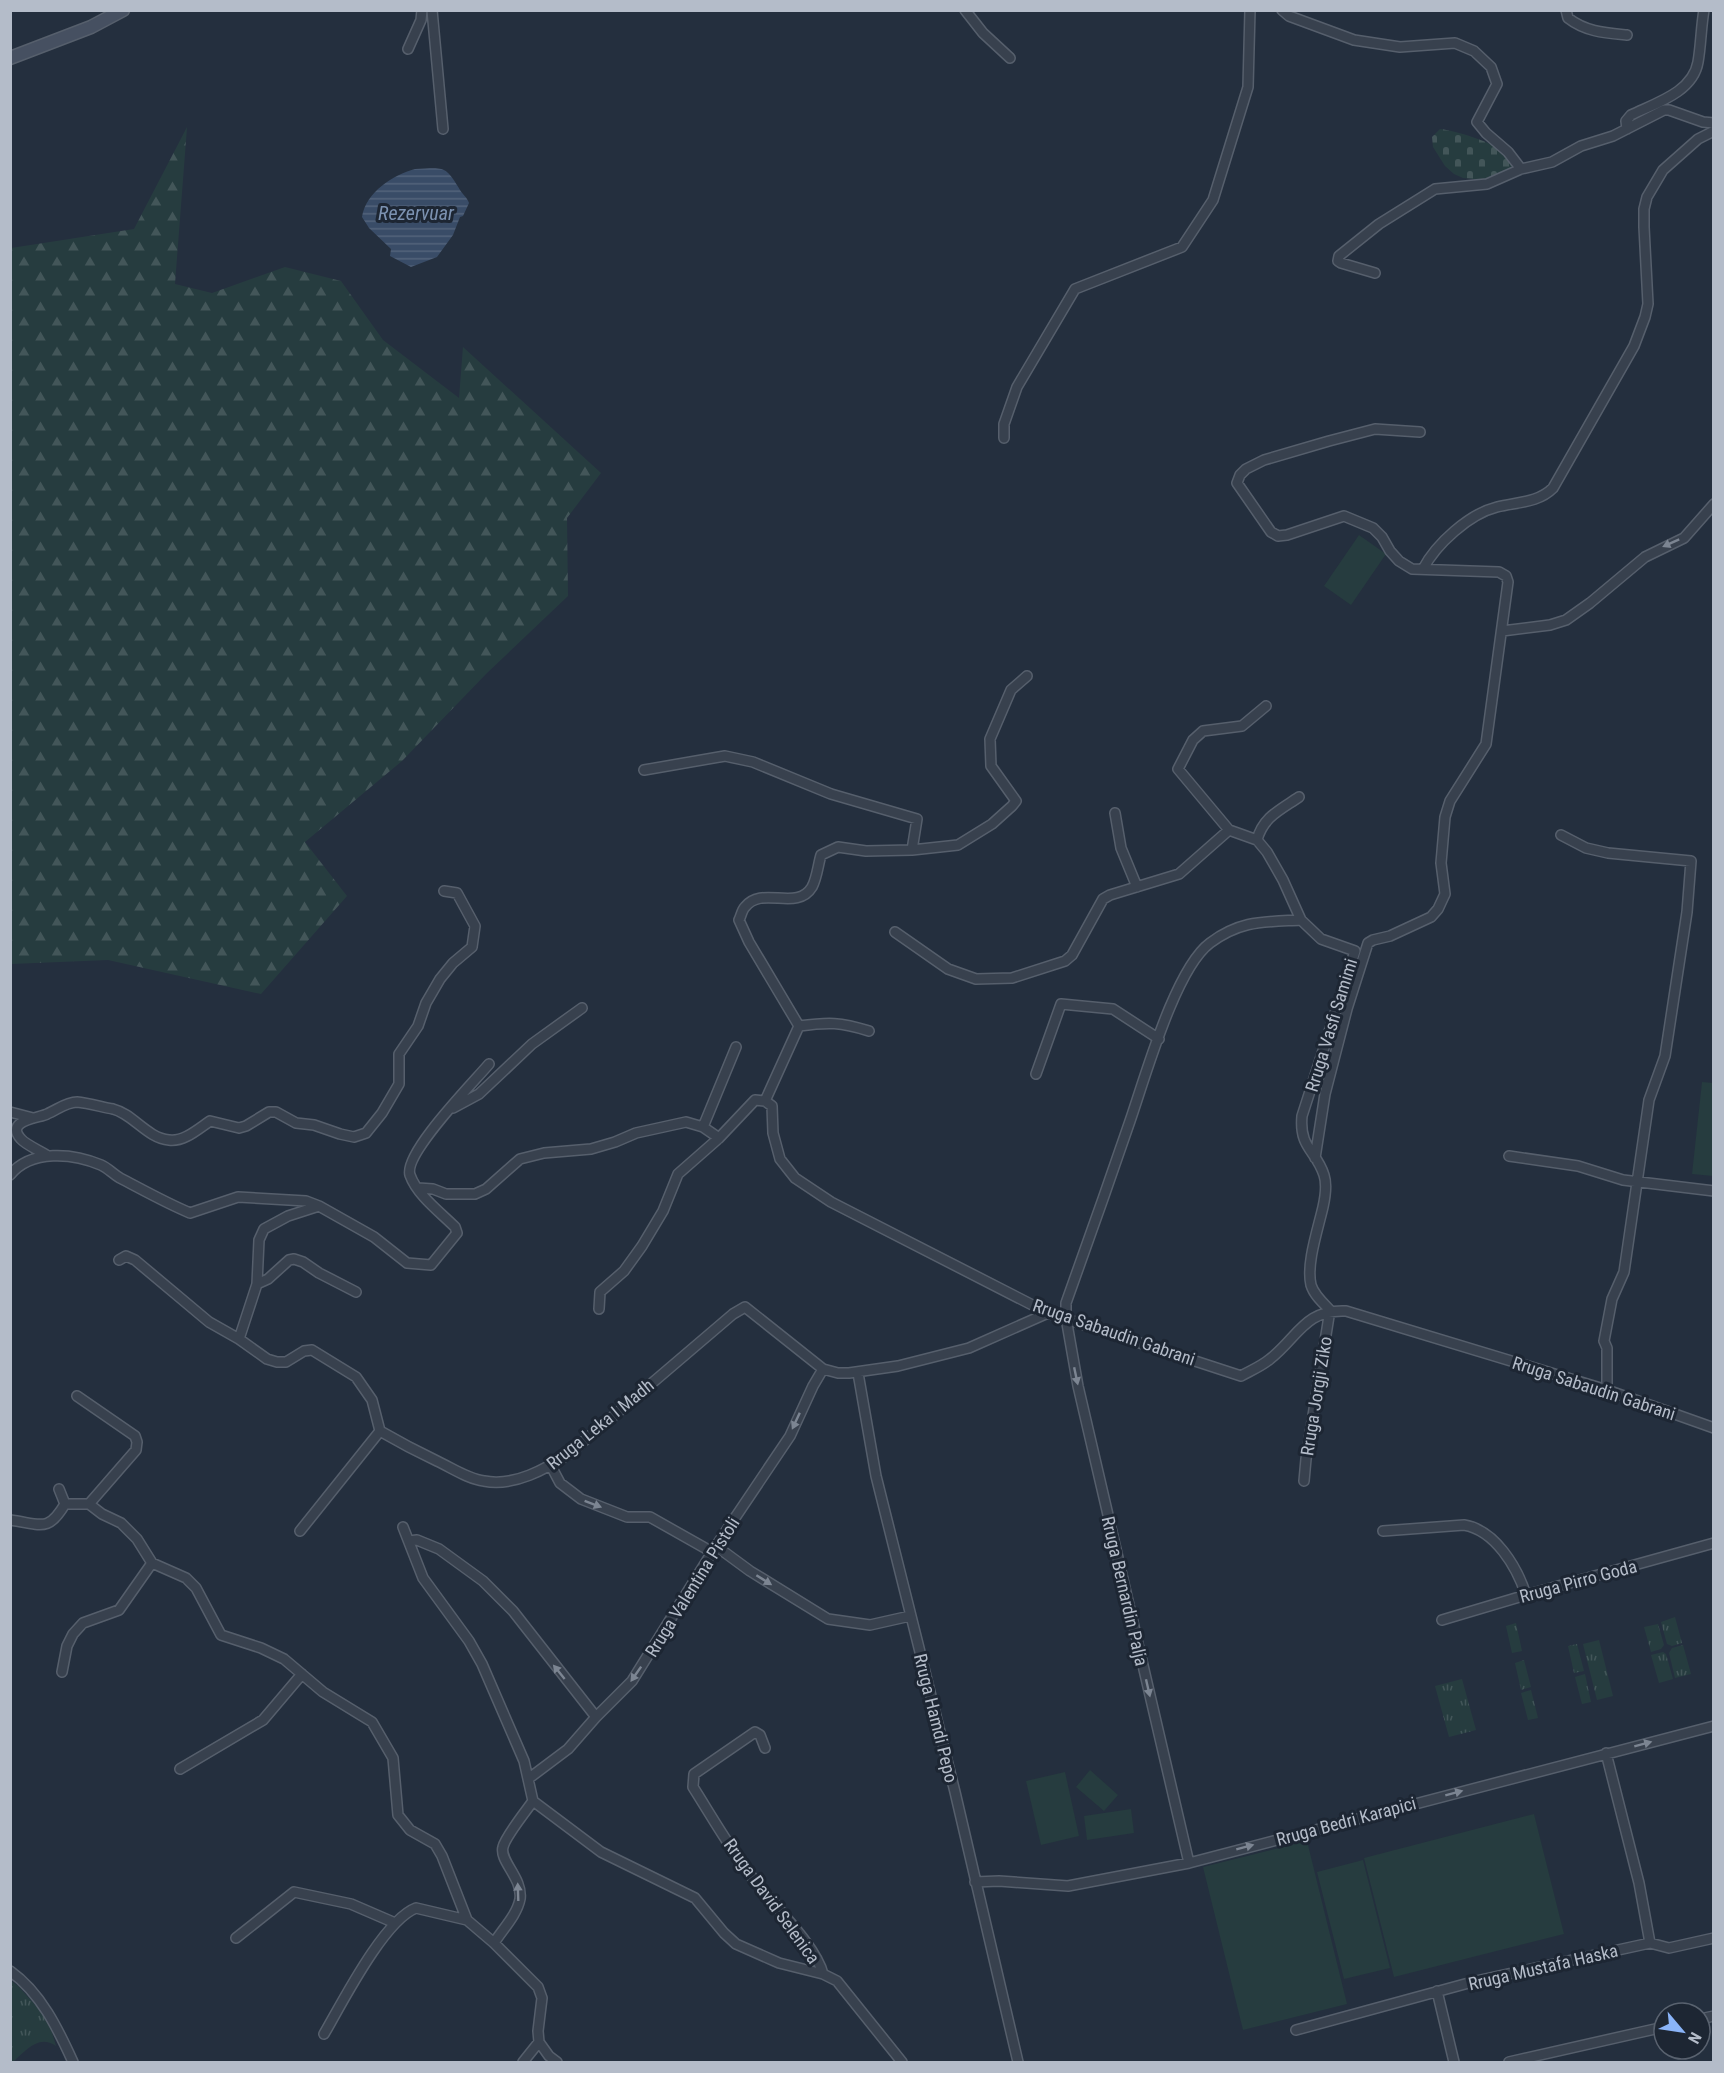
<svg xmlns="http://www.w3.org/2000/svg" width="1724" height="2073" font-family="'Roboto Condensed',sans-serif">
<style>
.grass{fill:url(#grass-tufts)}
.forest{fill:url(#forest-firs)}
.cemetery{fill:url(#cemetery-stones)}
.garden{fill:#263c3f}
.water{fill:url(#water-rules)}
.lines{fill:none;stroke-linecap:round;stroke-linejoin:round}
.street-casing{stroke:#565f6c;stroke-width:12}
.secondary-casing{stroke:#565f6c;stroke-width:15}
.street{stroke:#38414e;stroke-width:9}
.secondary{stroke:#465061;stroke-width:12}
.oneway{fill:#7c8592}
.labels{text-anchor:middle;dominant-baseline:central;stroke-width:6;stroke-linejoin:round;paint-order:stroke}
.street-label{font-size:18px;fill:#b4bcc9;stroke:#1d2633}
.water-label{font-size:20px;font-style:italic;fill:#7c92b1;stroke:#1d2633}
</style>
<defs>
<pattern id="grass-tufts" width="24" height="20" patternUnits="userSpaceOnUse" patternTransform="scale(1.5)"><rect width="24" height="20" fill="#263c3f"/><path d="M3 7l-1-3M5 7V3M7 7l1-3M15 17l-1-3M17 17v-4M19 17l1-3" fill="none" stroke="#435659"/></pattern>
<pattern id="forest-firs" width="22" height="20" patternUnits="userSpaceOnUse" patternTransform="scale(1.5)"><rect width="22" height="20" fill="#263c3f"/><path d="M5 1l3.5 6h-7zM16 11l3.5 6h-7z" fill="#435659"/></pattern>
<pattern id="cemetery-stones" width="16" height="16" patternUnits="userSpaceOnUse" patternTransform="scale(1.5)"><rect width="16" height="16" fill="#263c3f"/><path d="M2 7V4a2 2 0 0 1 4 0v3zM10 15v-3a2 2 0 0 1 4 0v3z" fill="#435659"/></pattern>
<pattern id="water-rules" width="6" height="5" patternUnits="userSpaceOnUse" patternTransform="scale(1.5)"><rect width="6" height="5" fill="#394c67"/><path d="M0 2.5h6" fill="none" stroke="#53647b"/></pattern>
</defs>
<rect width="100%" height="100%" fill="#242f3e"/>
<!-- grass -->
<path class="grass" d="M 1675,1617 L 1682,1643 L 1672,1646 L 1667,1644 L 1661,1622 Z
M 1516,1623 L 1522,1651 L 1512,1653 L 1506,1626 Z
M 1658,1624 L 1664,1645 L 1661,1649 L 1651,1652 L 1644,1627 Z
M 1599,1640 L 1613,1696 L 1597,1700 L 1583,1644 Z
M 1577,1644 L 1584,1671 L 1574,1673 L 1568,1646 Z
M 1683,1645 L 1691,1674 L 1675,1678 L 1669,1653 L 1672,1648 Z
M 1663,1652 L 1666,1654 L 1673,1679 L 1659,1683 L 1651,1655 Z
M 1524,1660 L 1531,1687 L 1521,1690 L 1515,1663 Z
M 1585,1674 L 1591,1702 L 1582,1704 L 1575,1677 Z
M 1462,1679 L 1476,1730 L 1449,1737 L 1435,1686 Z
M 1531,1690 L 1538,1718 L 1528,1720 L 1521,1693 Z
M 10,1980 L 18,1986 L 48,2019 L 56,2046 C 39,2034 26,2050 13,2062 L 10,2062 Z"/>
<!-- forest -->
<path class="forest" d="M 187,127 L 175,284 L 212,293 L 285,267 L 341,281 L 383,340 L 459,398 L 463,347 L 601,473 L 567,518 L 568,596 L 487,673 L 402,761 L 305,842 L 347,896 L 261,994 L 108,960 L 11,964 L 11,248 L 134,229 Z"/>
<!-- cemetery -->
<path class="cemetery" d="M 1440,129 C 1454,130 1494,143 1505,152 C 1509,156 1512,164 1515,169 L 1484,180 L 1463,178 L 1454,174 L 1445,166 L 1433,147 L 1432,137 Z"/>
<!-- garden -->
<path class="garden" d="M 1359,535 L 1386,554 L 1351,605 L 1324,586 Z
M 1702,1082 L 1713,1083 L 1713,1176 L 1692,1174 Z
M 1090,1770 L 1118,1795 L 1104,1811 L 1076,1787 Z
M 1065,1772 L 1079,1836 L 1041,1845 L 1026,1781 Z
M 1131,1809 L 1134,1833 L 1087,1840 L 1084,1816 Z
M 1534,1814 L 1564,1934 L 1394,1977 L 1364,1858 Z
M 1307,1841 L 1347,2004 L 1243,2030 L 1203,1867 Z
M 1363,1860 L 1390,1968 L 1344,1979 L 1317,1872 Z"/>
<!-- water -->
<path class="water" d="M 415,169 C 445,168 445,165 460,190 C 463,195 467,197 469,203 L 463,216 L 460,217 L 453,235 L 437,257 L 411,267 L 390,256 L 391,249 L 369,228 L 362,217 C 366,192 393,175 415,169 Z"/>
<g class="lines">
<defs>
<path id="street" d="M 432,10 L 443,129
M 965,10 L 983,33 L 1010,58
M 1282,10 L 1289,16 L 1354,40 L 1400,47 L 1455,43 L 1474,51 L 1491,67 L 1497,84 L 1477,122 L 1486,133 L 1508,152 L 1521,169
M 1566,10 L 1568,18 C 1586,32 1606,33 1627,35
M 408,49 L 421,20 L 422,10
M 1627,129 L 1626,121 L 1631,115 C 1656,103 1693,92 1698,62 C 1701,45 1701,27 1704,10
M 1375,273 L 1341,263 L 1338,261 L 1339,256 L 1379,224 L 1435,189 L 1487,184 L 1521,169 L 1552,162 L 1581,146 L 1613,136 L 1664,110 L 1669,110 L 1703,122 L 1714,123
M 1004,438 L 1004,424 L 1017,387 L 1075,289 L 1182,247 L 1213,200 L 1248,87 L 1250,10
M 1423,569 C 1436,544 1469,514 1497,507 C 1517,502 1538,503 1553,488 L 1634,346 L 1645,317 L 1648,304 L 1644,227 L 1644,209 L 1647,197 L 1663,170 L 1698,139 L 1714,131
M 1502,631 L 1550,625 L 1566,620 L 1590,603 L 1645,557 L 1684,538 L 1714,504
M 1266,706 L 1242,726 L 1203,731 L 1193,740 L 1178,769 L 1229,830 L 1257,840 L 1267,852 L 1283,880 L 1301,920 L 1321,939 L 1355,951 L 1302,1116 C 1299,1148 1316,1150 1324,1175 C 1327,1184 1325,1198 1323,1207 C 1318,1229 1306,1264 1311,1285 C 1314,1295 1323,1303 1330,1310 L 1306,1459 L 1304,1481
M 644,770 L 725,756 L 753,762 L 831,794 L 917,819 L 912,850
M 1115,813 L 1121,848 L 1137,887
M 1561,835 L 1586,848 L 1608,853 L 1691,861 L 1687,912 L 1665,1056 L 1649,1100 L 1624,1272 L 1612,1299 L 1604,1341 L 1607,1348 L 1607,1390
M 1257,840 C 1263,817 1280,810 1299,797
M 895,932 L 948,969 L 976,979 L 1012,978 L 1065,961 L 1072,955 L 1103,899 L 1110,895 L 1179,874 L 1229,830
M 799,1026 L 749,942 L 739,920 C 741,916 742,910 745,907 C 762,885 797,912 812,887 C 817,878 818,865 821,855 L 838,847 L 866,851 L 912,850 L 958,845 L 992,824 L 1012,806 L 1016,801 L 991,766 L 990,739 L 1011,690 L 1027,676
M 799,1026 C 829,1022 840,1022 869,1031
M 1036,1074 L 1061,1004 L 1113,1009 L 1159,1039
M 765,1101 L 799,1026
M 453,1108 L 479,1094 L 532,1044 L 582,1008
M 10,1112 L 33,1118
M 703,1127 L 736,1047
M 48,1156 C 41,1151 26,1145 21,1139 C 4,1120 40,1118 47,1114 C 57,1110 66,1102 77,1102 C 88,1103 102,1107 113,1109 C 133,1114 147,1138 169,1140 C 184,1142 198,1129 210,1121 L 239,1128 L 246,1126 L 269,1112 L 276,1112 L 296,1123 L 314,1125 L 340,1134 L 354,1137 L 366,1133 L 382,1113 L 399,1084 L 399,1054 L 418,1026 L 426,1003 L 440,979 L 453,963 L 472,947 L 475,926 L 457,893 L 444,891
M 1509,1156 L 1578,1166 L 1623,1180 L 1714,1191
M 1315,1158 L 1325,1094 L 1347,1009 L 1368,943 L 1373,940 L 1390,936 L 1431,917 L 1438,909 L 1445,894 L 1441,863 L 1445,817 L 1450,801 L 1486,744 L 1508,582 L 1506,576 L 1499,572 L 1412,569 L 1399,561 L 1390,551 L 1382,537 L 1373,528 L 1344,516 L 1287,535 L 1278,536 L 1271,532 L 1237,483 L 1240,475 L 1246,469 L 1264,460 L 1329,441 L 1375,429 L 1420,432
M 10,1175 C 31,1149 73,1153 101,1165 C 108,1168 113,1174 120,1178 C 143,1190 166,1203 190,1213 L 238,1197 L 306,1201 L 319,1206
M 418,1188 L 433,1189 L 446,1194 L 475,1194 L 486,1189 L 520,1159 L 544,1153 L 591,1149 L 615,1142 L 636,1133 L 686,1122 L 703,1127 L 719,1138
M 119,1260 L 126,1256 L 135,1260 L 209,1322 L 239,1339 L 267,1359 L 277,1362 L 286,1362 L 304,1351 L 312,1350 L 356,1377 L 372,1400 L 380,1431 C 399,1442 418,1452 437,1461 C 452,1468 468,1479 484,1481 C 514,1487 546,1469 570,1453 L 733,1314 L 745,1307 L 823,1369 L 838,1373 L 849,1373 L 898,1366 L 969,1348 L 1048,1313
M 257,1284 L 268,1279 L 289,1260 L 294,1259 L 303,1262 L 319,1273 L 356,1292
M 599,1309 L 600,1292 L 624,1271 L 642,1246 L 663,1211 L 678,1174 L 719,1138 L 755,1100 L 765,1101 L 772,1106 L 773,1133 L 780,1159 L 795,1178 L 831,1202 L 1048,1313 L 1241,1376 C 1250,1371 1262,1366 1270,1359 C 1298,1337 1305,1309 1346,1311 L 1607,1390 L 1714,1428
M 239,1339 L 257,1284 L 259,1240 L 264,1229 L 288,1216 L 319,1206 L 374,1237 L 407,1263 L 431,1265 L 457,1233 L 455,1227 C 440,1212 417,1195 410,1175 C 403,1154 473,1083 489,1064
M 858,1373 L 876,1476 L 955,1792 L 1018,2062
M 77,1396 L 135,1436 L 137,1442 L 136,1450 L 89,1504
M 551,1466 L 560,1483 L 581,1499 L 627,1517 L 650,1517 L 712,1552
M 59,1489 L 65,1504 L 89,1504 L 102,1514 L 121,1523 L 137,1539 L 152,1563 L 186,1578 L 196,1588 L 221,1635 L 261,1648 L 284,1659 L 323,1692 L 372,1722 L 393,1758 L 398,1815 L 410,1830 L 435,1844 L 442,1856 L 467,1920 L 494,1943 L 538,1987 L 542,1998 L 538,2031 L 539,2042 L 549,2056 L 557,2062
M 10,1520 C 41,1524 48,1533 65,1504
M 403,1527 L 423,1578 L 469,1641 L 482,1664 L 524,1761 L 533,1801
M 300,1531 L 380,1431
M 1383,1531 L 1464,1525 C 1495,1530 1517,1567 1526,1595
M 409,1541 L 417,1540 L 439,1549 L 483,1581 L 513,1611 L 596,1717
M 716,1546 L 750,1571 L 828,1619 L 870,1625 L 910,1616
M 1442,1620 L 1526,1595 L 1714,1543
M 62,1672 L 67,1646 L 73,1634 L 83,1623 L 119,1610 L 152,1563
M 765,1748 L 760,1735 L 755,1732 L 694,1774 L 693,1787 C 712,1817 730,1849 752,1877 C 771,1903 816,1945 823,1974
M 1606,1753 L 1639,1883 L 1650,1943
M 180,1769 L 263,1720 L 302,1674
M 528,1779 L 568,1749 L 596,1717 L 632,1681 L 716,1546 L 790,1436 L 813,1386 L 823,1369
M 533,1801 L 601,1852 L 695,1898 L 724,1933 L 736,1944 L 779,1963 L 823,1974 L 837,1981 L 902,2062
M 1189,1863 L 1078,1386 L 1066,1318 L 1066,1303 C 1088,1242 1109,1182 1130,1121 C 1145,1078 1175,969 1210,943 C 1241,920 1264,922 1301,920
M 975,1882 L 999,1881 L 1068,1886 L 1189,1863 L 1714,1726
M 236,1938 L 294,1892 L 351,1904 L 395,1923
M 494,1943 C 502,1930 517,1915 520,1899 C 523,1878 499,1861 503,1847 C 505,1837 526,1811 533,1801
M 10,1971 C 41,1993 58,2029 73,2062
M 1437,1991 L 1454,2062
M 1700,2019 L 1714,2016
M 1296,2030 L 1476,1981 L 1650,1943 L 1669,1948 L 1714,1938
M 324,2034 C 342,2003 384,1920 416,1908 L 467,1920
M 523,2062 L 539,2042
M 1509,2062 L 1664,2027"/>
<path id="secondary" d="M 10,58 L 91,27 L 123,10"/>
</defs>
<!-- street casing -->
<use href="#street" class="street-casing"/>
<!-- secondary casing -->
<use href="#secondary" class="secondary-casing"/>
<!-- street -->
<use href="#street" class="street"/>
<!-- secondary -->
<use href="#secondary" class="secondary"/>
</g>
<!-- one-way arrows -->
<defs><path id="oneway-solid" d="M-6-.8H1V-3.2L6.5 0L1 3.2V.8H-6Z" transform="scale(1.5)"/></defs>
<g class="oneway">
<use href="#oneway-solid" transform="translate(1671 543) rotate(156)"/>
<use href="#oneway-solid" transform="translate(1076 1376) rotate(78)"/>
<use href="#oneway-solid" transform="translate(796 1421) rotate(115)"/>
<use href="#oneway-solid" transform="translate(593 1504) rotate(21)"/>
<use href="#oneway-solid" transform="translate(764 1580) rotate(32)"/>
<use href="#oneway-solid" transform="translate(559 1672) rotate(-129)"/>
<use href="#oneway-solid" transform="translate(636 1674) rotate(125)"/>
<use href="#oneway-solid" transform="translate(1148 1688) rotate(77)"/>
<use href="#oneway-solid" transform="translate(1643 1744) rotate(-15)"/>
<use href="#oneway-solid" transform="translate(1454 1793) rotate(-15)"/>
<use href="#oneway-solid" transform="translate(1245 1847) rotate(-15)"/>
<use href="#oneway-solid" transform="translate(518 1892) rotate(-92)"/>
</g>
<g class="labels">
<!-- street labels -->
<g class="street-label">
<text transform="translate(1331 1025) rotate(-73)">Rruga Vasfi Samimi</text>
<text transform="translate(1114 1332) rotate(19)">Rruga Sabaudin Gabrani</text>
<text transform="translate(1594 1388) rotate(18)">Rruga Sabaudin Gabrani</text>
<text transform="translate(1316 1396) rotate(-81)">Rruga Jorgji Ziko</text>
<text transform="translate(600 1424) rotate(-39)">Rruga Leka I Madh</text>
<text transform="translate(1578 1581) rotate(-15)">Rruga Pirro Goda</text>
<text transform="translate(692 1587) rotate(-58)">Rruga Valentina Pistoli</text>
<text transform="translate(1125 1591) rotate(77)">Rruga Bernardin Palja</text>
<text transform="translate(936 1718) rotate(76)">Rruga Hamdi Pepo</text>
<text transform="translate(1346 1821) rotate(-15)">Rruga Bedri Karapici</text>
<text transform="translate(772 1901) rotate(54)">Rruga David Selenica</text>
<text transform="translate(1543 1967) rotate(-13)">Rruga Mustafa Haska</text>
</g>
<!-- water labels -->
<g class="water-label">
<text x="416" y="213">Rezervuar</text>
</g>
</g>
<!-- border -->
<rect width="1724" height="2073" fill="none" stroke="#b4bcc9" stroke-width="24"/>
<!-- north arrow -->
<g transform="translate(1682 2031) rotate(119)"><circle r="28" fill="#1d2633" stroke="#59626f" stroke-width="1.5"/>
<path d="M0-4.5L10 22L0 15L-10 22Z" fill="#8ab4f8"/>
<text y="-9" font-size="16" font-weight="bold" text-anchor="middle" fill="#b4bcc9">N</text>
</g>
</svg>
